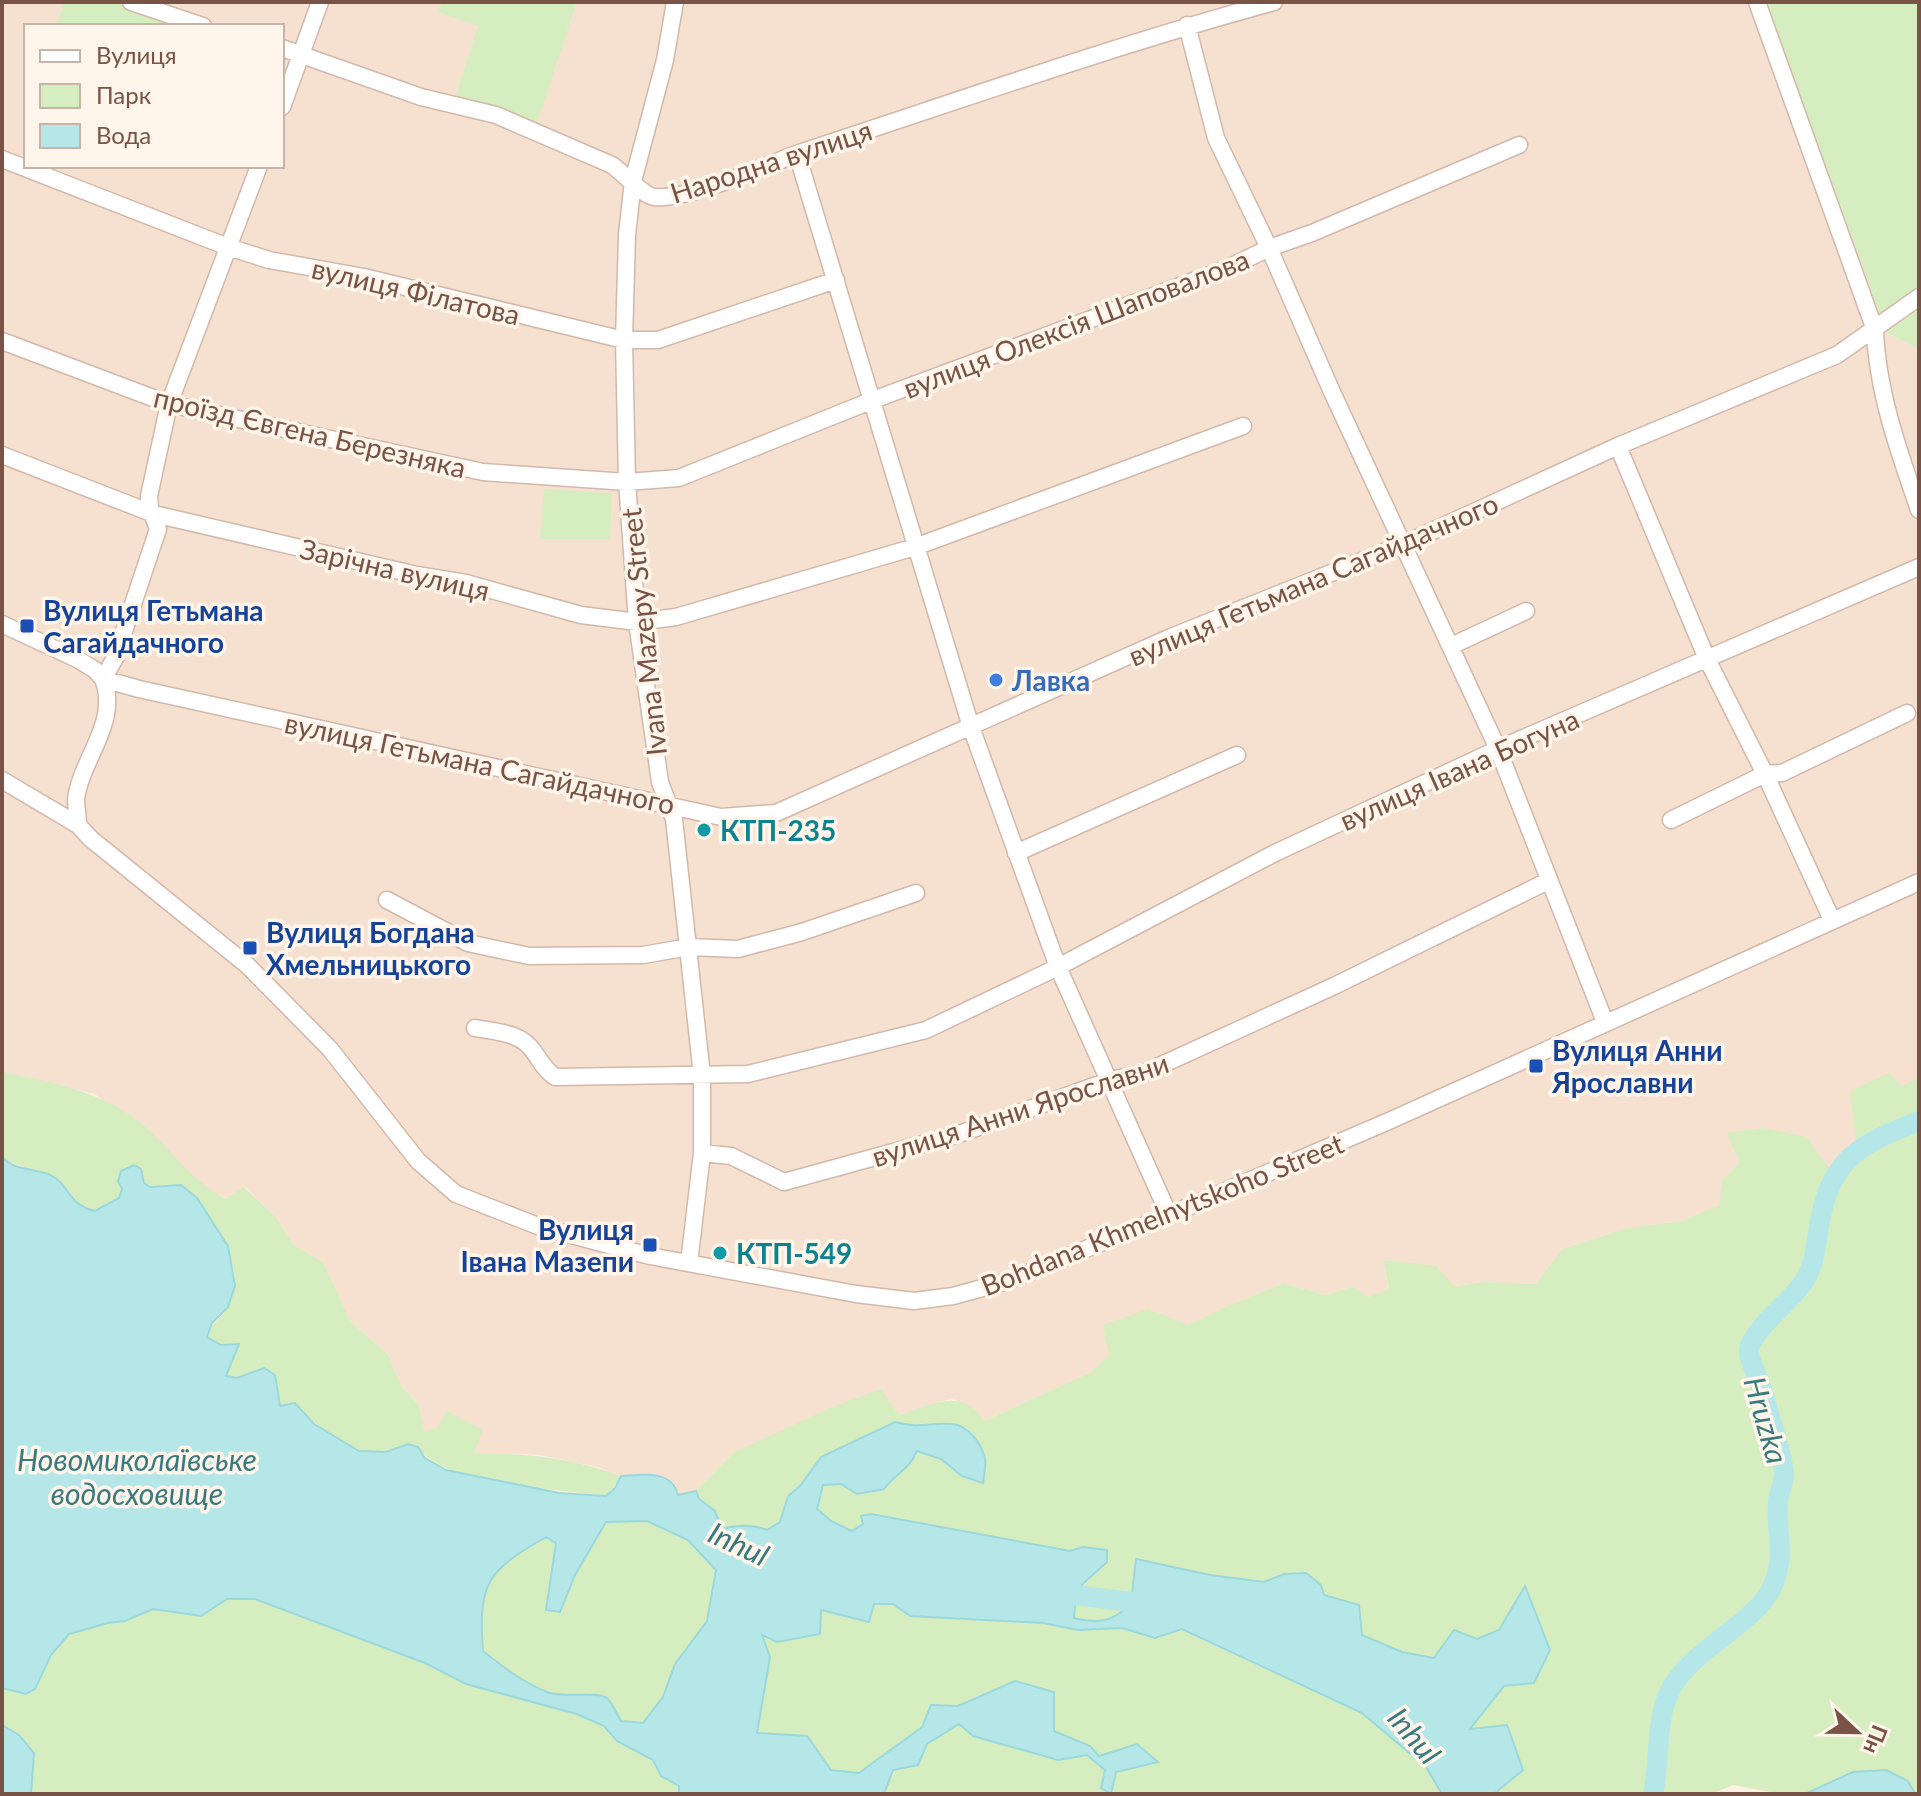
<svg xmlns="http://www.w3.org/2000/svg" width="1921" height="1796" font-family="Lato,sans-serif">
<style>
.residential{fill:#f6e1d0}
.green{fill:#d6edc0}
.water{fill:#b5e7e9;stroke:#9bd8dc;stroke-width:2;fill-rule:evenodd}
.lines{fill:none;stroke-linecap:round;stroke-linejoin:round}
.river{stroke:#b5e7e9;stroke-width:20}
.minor-casing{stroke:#d2b8aa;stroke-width:19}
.minor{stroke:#fff;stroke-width:16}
.transit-dot{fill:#1a4fb4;stroke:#fff5ea;stroke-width:3}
.shop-dot{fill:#3f7fe0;stroke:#fff5ea;stroke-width:3}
.culture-dot{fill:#0f9aa8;stroke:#fff5ea;stroke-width:3}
.labels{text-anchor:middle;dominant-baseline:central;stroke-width:7;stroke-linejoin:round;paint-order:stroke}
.street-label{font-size:28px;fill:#785346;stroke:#fff5ea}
.transit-label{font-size:28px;font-weight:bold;fill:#164399;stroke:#fff5ea;text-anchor:start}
.shop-label{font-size:28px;font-weight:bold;fill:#366cbe;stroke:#fff5ea;text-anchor:start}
.culture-label{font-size:28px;font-weight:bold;fill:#0d838f;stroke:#fff5ea;text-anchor:start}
.water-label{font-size:30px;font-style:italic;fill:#397a7e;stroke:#fff5ea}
</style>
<rect width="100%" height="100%" fill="#fef0e2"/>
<!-- residential -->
<path class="residential" d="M 2,2 L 64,2 L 56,26 L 26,26 L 26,166 L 282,166 L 282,26 L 165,26 L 173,2 L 442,2 L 439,12 L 478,25 L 536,123 L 577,2 L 1766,2 L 1887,333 L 1919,349 L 1919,1077 L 1900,1087 L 1830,1171 L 1728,1133 L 1739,1163 L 1722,1180 L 1720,1205 L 1682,1221 L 1627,1228 L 1562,1249 L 1536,1284 L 1483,1282 L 1455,1286 L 1383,1260 L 1389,1290 L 1368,1297 L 1354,1287 L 1325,1295 L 1284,1283 L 1227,1306 L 1189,1326 L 1148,1310 L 1109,1357 L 1091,1372 L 984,1421 L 953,1398 L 899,1415 L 733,1453 L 696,1491 L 677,1495 L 676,1486 L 669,1480 L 654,1474 L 621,1476 L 597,1467 L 540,1455 L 474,1453 L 437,1428 L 425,1433 L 419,1405 L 402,1387 L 388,1354 L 351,1322 L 323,1262 L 294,1245 L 275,1216 L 245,1187 L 227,1199 L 209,1190 L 95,1094 L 7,1073 L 2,1068 Z"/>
<!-- green -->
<path class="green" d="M 64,2 L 173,2 L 165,26 L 56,26 Z
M 442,2 L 577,2 L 537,123 L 456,95 L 478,26 L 438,12 Z
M 1766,2 L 1919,2 L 1919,349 L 1887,333 Z
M 544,489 L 612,493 L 610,539 L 540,539 Z
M 2,1068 L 7,1073 C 61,1084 113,1094 153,1134 C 177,1157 196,1184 226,1199 L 244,1187 L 275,1216 L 294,1245 L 323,1262 L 351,1322 L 388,1354 L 402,1387 L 419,1405 L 425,1432 L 437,1428 L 447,1411 L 483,1430 L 474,1453 C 529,1454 569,1457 621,1476 L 607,1496 C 560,1489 445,1487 418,1447 C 399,1449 379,1456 361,1451 C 338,1446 310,1420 295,1403 L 280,1406 L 275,1375 L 236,1378 L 226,1376 L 221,1346 L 207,1337 C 212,1321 220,1320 228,1307 C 251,1269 209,1208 181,1185 L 150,1187 L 144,1183 L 122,1189 L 119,1198 L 95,1211 L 81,1208 L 54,1176 L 5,1161 L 2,1156 Z
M 1889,1073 L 1901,1086 L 1919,1077 L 1919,1794 L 1915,1794 L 1908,1781 L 1853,1772 L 1805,1794 L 1781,1794 L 1733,1785 L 1711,1794 L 1494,1794 L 1523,1770 L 1508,1726 L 1470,1730 L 1504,1686 L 1525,1587 L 1499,1630 L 1434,1658 L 1402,1652 L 1362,1634 L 1324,1595 L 1284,1574 L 1264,1582 L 1210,1575 L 1137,1559 L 1131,1604 C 1109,1624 1101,1624 1074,1618 L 1076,1589 L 1107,1562 L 1083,1547 L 1070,1551 L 863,1524 L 852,1531 L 831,1521 L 817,1509 L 822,1485 L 841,1484 L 857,1494 L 883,1489 C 896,1473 908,1470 917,1451 L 941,1459 L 962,1476 L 985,1460 L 967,1428 L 953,1424 L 915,1427 L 895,1422 L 821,1457 L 800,1486 L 788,1496 L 780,1522 L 767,1530 C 752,1524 737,1525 722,1529 L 715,1511 L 699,1499 L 696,1491 L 733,1453 L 832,1407 L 881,1389 L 899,1415 C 932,1405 962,1386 984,1421 L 1091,1372 L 1109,1356 L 1103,1325 L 1148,1309 L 1189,1325 L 1227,1306 L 1284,1283 L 1325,1295 L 1354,1287 L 1368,1297 L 1389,1289 L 1383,1260 L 1436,1266 L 1455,1286 L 1483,1282 L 1536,1284 L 1562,1249 L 1627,1228 L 1682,1221 L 1719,1205 L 1722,1180 L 1739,1163 L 1727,1133 L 1763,1128 L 1807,1137 L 1831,1171 L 1856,1143 L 1850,1091 Z
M 647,1521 L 688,1540 L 716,1570 L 707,1621 L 675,1664 L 663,1697 L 642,1723 L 621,1721 C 617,1714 613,1705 608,1699 C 599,1690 563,1699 547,1692 C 522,1682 503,1667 483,1651 C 482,1637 479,1621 480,1607 C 485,1571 518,1553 546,1537 L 556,1543 L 546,1610 L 560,1612 L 575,1575 L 606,1522 Z
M 227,1599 L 255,1599 L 425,1663 L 466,1684 L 577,1714 L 604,1726 L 617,1741 L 653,1760 L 661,1776 L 679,1786 L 679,1794 L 31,1794 L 30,1788 L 33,1780 L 19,1735 L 2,1725 L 2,1688 L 26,1694 L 35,1689 L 51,1655 L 69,1634 L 108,1623 L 125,1621 L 153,1609 L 201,1616 Z
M 874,1604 L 893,1604 L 910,1616 L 1043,1623 L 1078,1630 L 1122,1628 L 1155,1638 L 1182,1629 L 1362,1713 L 1426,1767 L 1442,1794 L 1112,1794 L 1116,1772 L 1157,1763 L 1099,1756 L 1090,1746 L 1053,1731 L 1015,1681 L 958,1706 L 931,1705 L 922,1726 L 859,1773 L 831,1770 L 757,1733 L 770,1657 L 761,1635 L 821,1610 Z
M 959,1724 L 1057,1760 L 1087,1755 L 1106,1770 L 1101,1788 L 1111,1794 L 884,1794 L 893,1770 L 918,1765 L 927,1744 Z"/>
<!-- water -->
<path class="water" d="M 2,1156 C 12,1171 35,1168 50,1175 C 69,1183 67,1205 95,1211 L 119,1198 L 122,1189 L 118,1181 L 121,1171 L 134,1165 L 141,1169 L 144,1183 L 150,1187 L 181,1185 L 197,1198 L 228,1246 L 235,1286 L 228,1307 L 212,1323 L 207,1337 L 221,1345 L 239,1344 L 226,1376 L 237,1378 L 264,1368 L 275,1375 L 280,1406 L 295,1403 L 314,1424 L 359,1451 L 386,1452 L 408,1444 L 418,1447 L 425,1458 L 446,1470 L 559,1493 L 606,1496 L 615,1488 L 621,1476 C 641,1475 672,1469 678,1495 L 696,1491 L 699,1499 L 715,1511 L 722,1529 C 737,1525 752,1524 767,1530 L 780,1522 L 788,1496 L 800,1486 L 821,1457 L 895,1422 C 921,1429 929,1422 952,1424 C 968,1425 981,1443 985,1458 C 986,1465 984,1476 983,1483 L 962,1476 L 941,1459 L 917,1451 C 908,1471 897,1472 884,1489 L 857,1494 L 841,1484 L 823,1485 L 817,1509 L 831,1521 L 852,1531 L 863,1524 L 861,1516 L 871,1514 L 1070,1551 L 1083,1547 L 1107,1550 L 1107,1562 L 1076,1590 L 1074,1618 C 1099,1624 1112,1622 1131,1604 L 1136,1559 L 1210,1575 L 1264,1582 L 1284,1574 L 1306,1573 L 1321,1585 L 1324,1595 L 1359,1605 L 1362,1635 L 1402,1652 L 1434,1658 L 1454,1630 L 1477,1639 L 1499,1630 L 1525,1586 L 1550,1650 L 1534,1683 L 1504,1686 L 1470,1729 L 1507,1725 L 1523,1770 L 1494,1794 L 1442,1794 L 1426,1767 L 1362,1713 L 1182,1629 L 1155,1638 L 1122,1628 L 1078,1630 L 1043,1623 L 910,1616 L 893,1604 L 874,1604 L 869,1622 L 821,1610 L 820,1634 L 777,1642 L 762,1635 L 770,1657 L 757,1733 L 807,1736 L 831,1770 L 859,1773 L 922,1727 L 931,1705 L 958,1706 L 1015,1681 L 1054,1692 L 1054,1731 L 1090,1746 L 1099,1756 L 1137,1744 L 1158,1762 L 1116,1772 L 1111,1794 L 1101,1788 L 1105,1770 L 1087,1755 L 1058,1760 L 973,1736 L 959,1724 L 927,1744 L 918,1765 L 893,1770 L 884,1794 L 679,1794 L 679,1786 L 661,1776 L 653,1760 L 617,1741 L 604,1726 L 577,1714 L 466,1684 L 425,1663 L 255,1599 L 227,1599 L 201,1616 L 153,1609 L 125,1621 L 108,1623 L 69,1634 L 51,1655 L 35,1689 L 26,1694 L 2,1688 ZM 647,1521 L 688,1540 L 716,1570 L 707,1621 L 675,1664 L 663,1697 L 643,1723 L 621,1721 C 617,1714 613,1705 608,1699 C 599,1690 563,1699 547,1692 C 522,1682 503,1667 483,1651 C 478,1582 487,1571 546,1537 L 556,1543 L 546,1610 L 560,1612 L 575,1575 L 606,1522 Z
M 2,1725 L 19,1735 L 34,1753 L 31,1794 L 2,1794 Z
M 1886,1770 L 1908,1781 L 1915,1794 L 1805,1794 L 1853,1772 Z"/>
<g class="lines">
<!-- river -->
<path class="river" d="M 1049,1592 L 1157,1605
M 1653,1794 C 1661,1760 1654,1719 1672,1687 C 1695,1647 1758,1622 1773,1585 C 1787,1552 1775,1532 1778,1501 C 1779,1491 1785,1481 1784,1472 C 1780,1446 1770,1420 1764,1395 C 1761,1384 1748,1359 1749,1350 C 1752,1329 1792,1301 1805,1280 C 1817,1260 1816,1237 1821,1216 C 1833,1155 1866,1142 1919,1121"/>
<defs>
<path id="minor" d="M 131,2 L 203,26
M 675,2 L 665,60 L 633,181 L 627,235 L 624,340 L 627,482 L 637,622 L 660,782 L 674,819 L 702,1076 L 702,1153 L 689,1263
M 1757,2 L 1875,330 C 1877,391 1899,452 1919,510
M 1187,25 L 1216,138 L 1269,248 L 1332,392 L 1498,749 L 1605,1022
M 282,48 L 421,97 L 496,115 L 612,165 C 623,173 644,196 654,197 C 692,200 767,164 805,151 C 961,100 1116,45 1274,2
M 282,107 L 320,2
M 797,154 L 971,727 L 1058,967 L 1169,1215
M 2,159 L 228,247 L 269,260 L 364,277 L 624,340 L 658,340 L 836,280
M 2,341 L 169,404 L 483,472 L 627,482 L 679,478 L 873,400 L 1226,269 L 1269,248 L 1312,233 L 1519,145
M 1618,446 L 1707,659 L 1765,774 L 1832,920
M 2,455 L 154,514 L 417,575 L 466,583 L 581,615 L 637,622 L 676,617 L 915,547 L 1243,426
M 2,624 L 79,660 L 95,670 L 103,679 L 139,689 L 721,817 L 776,813 L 1171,637 L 1404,544 L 1618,446 L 1837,355 L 1919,297
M 1451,646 L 1526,611
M 103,679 L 115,658 L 158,529 L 150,508 L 149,496 L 169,404 L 259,166
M 2,780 L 78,825 L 91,839 L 247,965 L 330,1049 L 418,1161 L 456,1194 L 538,1226 L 650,1256 L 856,1294 L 914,1301 L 953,1296 L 1008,1281 L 1169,1215 L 1389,1121 L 1919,882
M 1671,820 L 1765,774 L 1782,773 L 1907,713
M 78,825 C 78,817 76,807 76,799 C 81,759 120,722 103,679
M 1016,853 L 1237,755
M 387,900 L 468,943 L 529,956 L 643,955 L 689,947 L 738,949 L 802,932 L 916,893
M 475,1028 C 496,1032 521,1032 534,1052 C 541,1062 545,1070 555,1077 L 748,1074 L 926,1030 L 1058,967 L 1275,853 L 1498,749 L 1919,567
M 702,1153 L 731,1156 L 784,1182 L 959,1134 L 1111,1080 L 1144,1073 L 1334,986 L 1548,881"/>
</defs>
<!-- minor casing -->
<use href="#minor" class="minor-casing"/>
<!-- minor -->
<use href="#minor" class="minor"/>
</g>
<!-- markers -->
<g class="transit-dot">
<rect x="19" y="618" width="16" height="16" rx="4"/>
<rect x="242" y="940" width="16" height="16" rx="4"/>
<rect x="1528" y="1058" width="16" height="16" rx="4"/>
<rect x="642" y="1237" width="16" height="16" rx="4"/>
</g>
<circle class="shop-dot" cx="996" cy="680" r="8"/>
<g class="culture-dot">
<circle cx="704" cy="830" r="8"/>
<circle cx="720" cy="1253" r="8"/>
</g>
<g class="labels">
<!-- street labels -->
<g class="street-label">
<text transform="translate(771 161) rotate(-18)">Народна вулиця</text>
<text transform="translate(416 291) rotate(13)">вулиця Філатова</text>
<text transform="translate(1076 323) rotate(-21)">вулиця Олексія Шаповалова</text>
<text transform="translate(310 432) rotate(13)">проїзд Євгена Березняка</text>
<text transform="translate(395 569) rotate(13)">Зарічна вулиця</text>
<text transform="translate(1313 579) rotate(-23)">вулиця Гетьмана Сагайдачного</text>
<text transform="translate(643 632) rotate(-96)">Ivana Mazepy Street</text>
<text transform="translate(480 763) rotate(12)">вулиця Гетьмана Сагайдачного</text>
<text transform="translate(1459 769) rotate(-24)">вулиця Івана Богуна</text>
<text transform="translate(1020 1109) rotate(-18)">вулиця Анни Ярославни</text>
<text transform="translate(1162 1214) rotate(-22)">Bohdana Khmelnytskoho Street</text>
</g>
<!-- transit labels -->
<g class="transit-label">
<text x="43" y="610">Вулиця Гетьмана<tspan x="43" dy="32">Сагайдачного</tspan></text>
<text x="266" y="932">Вулиця Богдана<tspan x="266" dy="32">Хмельницького</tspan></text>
<text x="1552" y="1050">Вулиця Анни<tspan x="1552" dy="32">Ярославни</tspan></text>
<text x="634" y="1229" text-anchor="end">Вулиця<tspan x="634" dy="32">Івана Мазепи</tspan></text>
</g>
<!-- shop labels -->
<g class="shop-label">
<text x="1012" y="680">Лавка</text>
</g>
<!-- culture labels -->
<g class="culture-label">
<text x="720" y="830">КТП-235</text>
<text x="736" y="1253">КТП-549</text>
</g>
<!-- water labels -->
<g class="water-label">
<text transform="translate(1767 1420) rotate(74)">Hruzka</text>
<text x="137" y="1459">Новомиколаївське<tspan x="137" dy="34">водосховище</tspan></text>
<text transform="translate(739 1543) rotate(25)">Inhul</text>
<text transform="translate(1415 1735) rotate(50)">Inhul</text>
</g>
</g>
<!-- border -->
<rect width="1921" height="1796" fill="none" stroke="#785346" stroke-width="8"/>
<!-- legend -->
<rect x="24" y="24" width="260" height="144" fill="#fff5ea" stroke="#c9b4a8" stroke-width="2"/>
<rect x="40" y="50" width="40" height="12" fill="#ffffff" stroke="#c9b4a8" stroke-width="2"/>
<text x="96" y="64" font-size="24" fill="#785346">Вулиця</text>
<rect x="40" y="84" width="40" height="24" fill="#d6edc0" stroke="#c9b4a8" stroke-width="2"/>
<text x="96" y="104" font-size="24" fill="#785346">Парк</text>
<rect x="40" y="124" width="40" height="24" fill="#b5e7e9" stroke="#c9b4a8" stroke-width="2"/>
<text x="96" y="144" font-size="24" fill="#785346">Вода</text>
<!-- north arrow -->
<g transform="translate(1857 1732) rotate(112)" stroke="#fff5ea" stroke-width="6" paint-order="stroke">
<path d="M0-6L14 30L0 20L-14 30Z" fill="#785346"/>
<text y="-12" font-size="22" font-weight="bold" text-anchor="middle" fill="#785346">Пн</text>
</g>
</svg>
